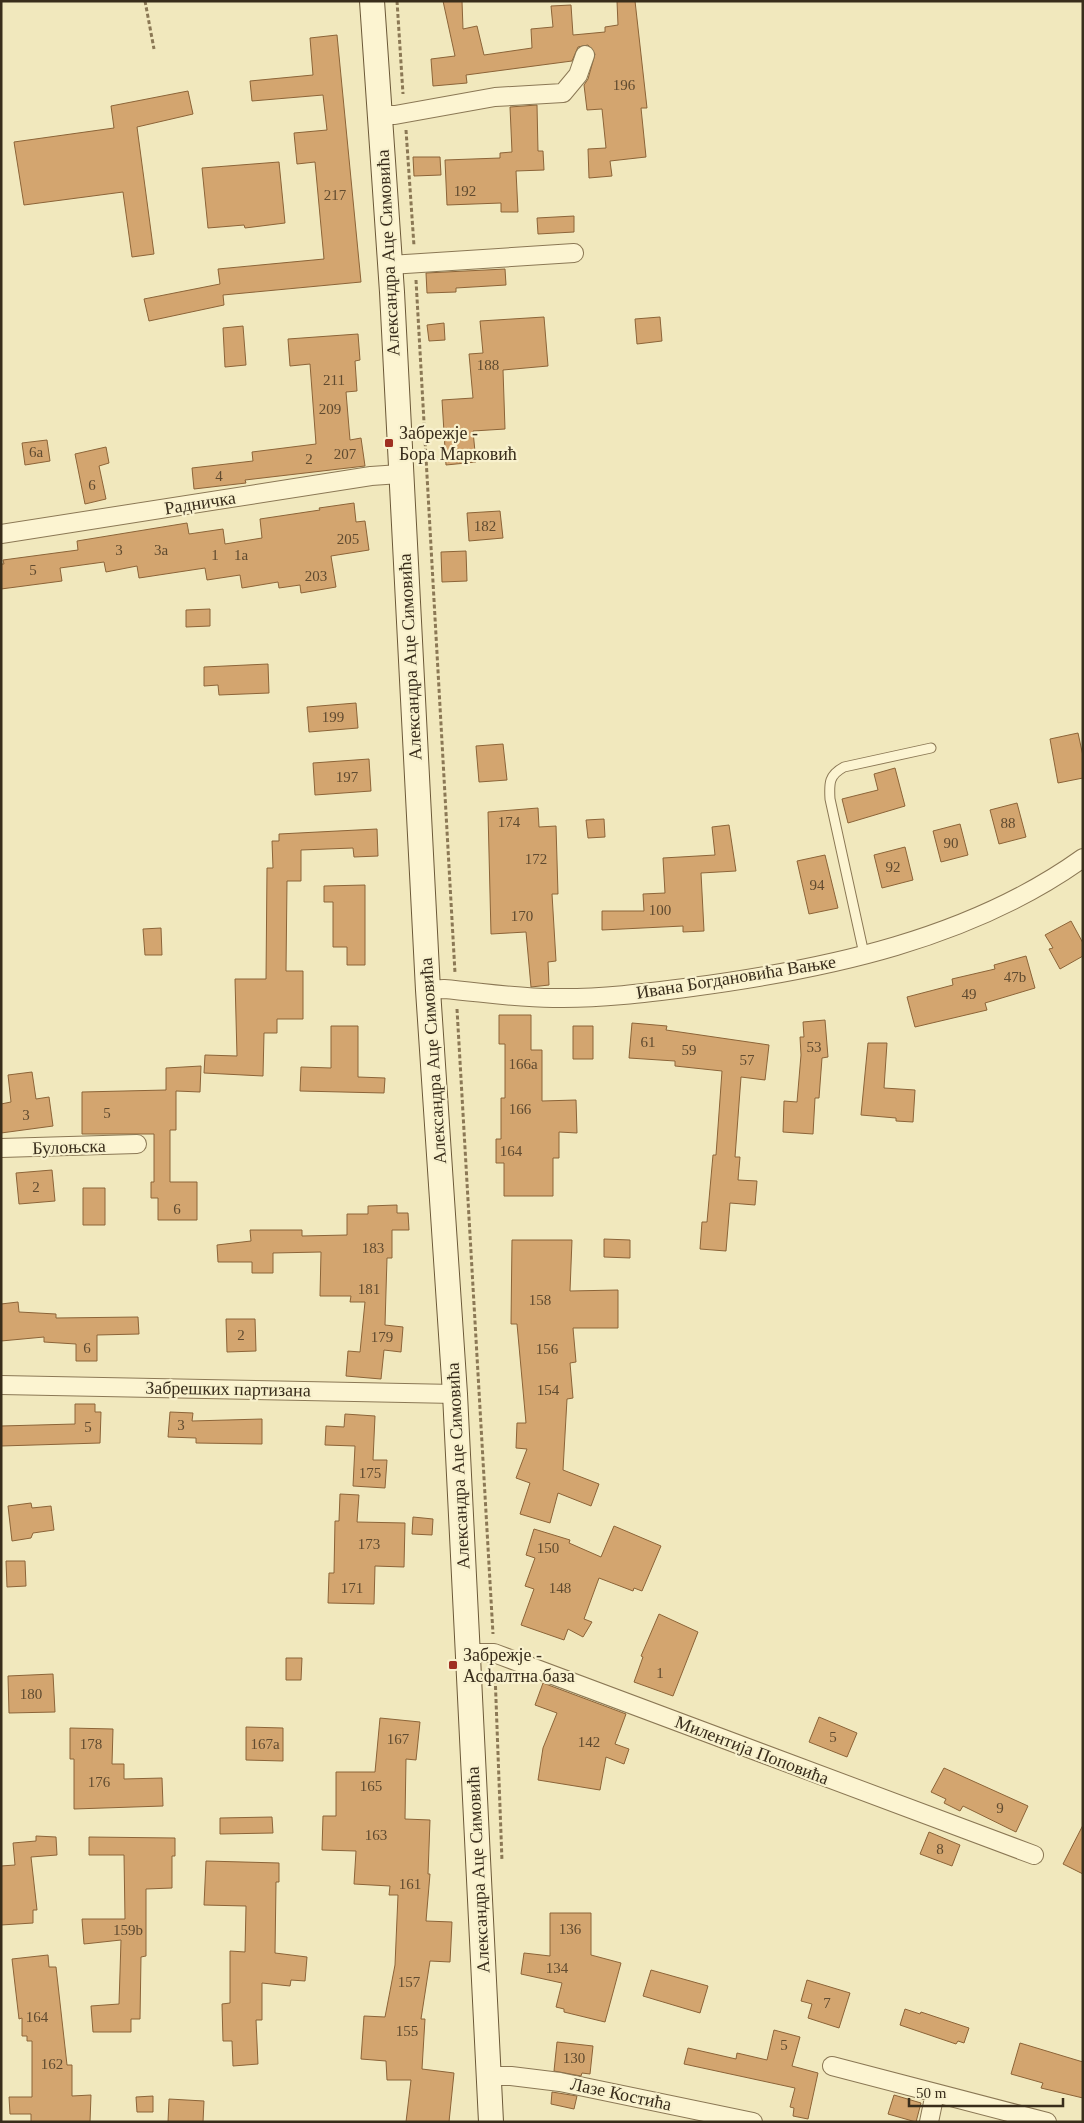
<svg xmlns="http://www.w3.org/2000/svg" width="1084" height="2123" font-family="'Times New Roman',serif">
<style>
.building{fill:#d3a56f;stroke:#8c6438}
.lines{fill:none;stroke-linecap:round;stroke-linejoin:round}
.lane-casing{stroke:#8b7855;stroke-width:11}
.street-casing{stroke:#8b7855;stroke-width:20}
.secondary-casing{stroke:#6c5938;stroke-width:26}
.path{stroke:#8b7855;stroke-width:3;stroke-dasharray:4 2.5;stroke-linecap:butt}
.lane{stroke:#fcf4d1;stroke-width:9}
.street{stroke:#fcf4d1;stroke-width:18}
.secondary{stroke:#fcf4d1;stroke-width:24}
.poi-dot{fill:#9f2f20;stroke:#f8f1cd;stroke-width:2}
.labels{text-anchor:middle;dominant-baseline:central;stroke-width:4.5;stroke-linejoin:round;paint-order:stroke}
.number-label{font-size:15px;fill:#604b30}
.street-label{font-size:18px;fill:#392d1b;stroke:#f8f1cd}
.poi-label{font-size:18px;fill:#392d1b;stroke:#f8f1cd;text-anchor:start}
</style>
<rect width="100%" height="100%" fill="#f1e8bd"/>
<!-- building -->
<path class="building" d="M 443,1 L 462,1 L 463,29 L 477,26 L 484,55 L 532,48 L 531,29 L 553,27 L 551,6 L 571,5 L 573,35 L 605,32 L 605,27 L 618,25 L 617,1 L 635,1 L 647,108 L 641,108 L 646,157 L 610,161 L 612,176 L 589,178 L 588,149 L 606,148 L 602,109 L 587,110 L 584,85 L 588,79 L 595,54 L 588,45 L 578,47 L 572,61 L 466,75 L 467,83 L 433,86 L 431,59 L 455,56 Z
M 337,35 L 361,282 L 223,295 L 224,305 L 149,321 L 144,299 L 220,284 L 218,269 L 324,259 L 315,162 L 297,164 L 294,133 L 327,130 L 323,95 L 252,101 L 250,81 L 313,75 L 310,38 Z
M 188,91 L 193,114 L 137,127 L 154,254 L 132,257 L 123,192 L 24,205 L 14,142 L 114,128 L 111,106 Z
M 537,105 L 538,151 L 543,151 L 544,170 L 516,171 L 518,212 L 501,212 L 501,203 L 447,205 L 445,160 L 500,158 L 500,153 L 512,152 L 510,107 Z
M 413,157 L 440,157 L 441,175 L 414,176 Z
M 279,162 L 285,223 L 245,228 L 244,225 L 208,228 L 202,168 Z
M 574,216 L 574,232 L 538,234 L 537,218 Z
M 505,269 L 506,285 L 456,288 L 456,292 L 427,293 L 426,273 Z
M 544,317 L 548,366 L 503,370 L 505,429 L 473,431 L 476,462 L 446,465 L 442,400 L 473,398 L 469,354 L 483,353 L 480,321 Z
M 660,317 L 662,341 L 637,344 L 635,319 Z
M 444,323 L 445,340 L 429,341 L 427,325 Z
M 243,326 L 246,365 L 225,367 L 223,328 Z
M 358,334 L 360,360 L 355,361 L 357,391 L 346,392 L 350,440 L 361,438 L 365,466 L 245,480 L 246,483 L 194,489 L 192,468 L 253,461 L 252,452 L 316,444 L 310,364 L 290,366 L 288,339 Z
M 47,440 L 50,461 L 25,465 L 22,443 Z
M 106,447 L 109,463 L 99,466 L 106,499 L 85,504 L 75,454 Z
M 354,503 L 356,522 L 365,521 L 369,550 L 331,556 L 336,587 L 301,593 L 300,585 L 279,588 L 278,582 L 242,588 L 240,575 L 207,580 L 205,568 L 139,578 L 137,566 L 106,572 L 104,562 L 60,568 L 62,581 L 1,589 L 1,564 L 4,564 L 3,560 L 78,550 L 77,541 L 187,523 L 189,534 L 223,529 L 225,544 L 262,538 L 260,519 L 320,510 L 319,508 Z
M 500,511 L 503,538 L 469,541 L 467,513 Z
M 466,551 L 467,581 L 442,582 L 441,552 Z
M 210,609 L 210,626 L 186,627 L 186,610 Z
M 268,664 L 269,693 L 219,695 L 218,685 L 204,686 L 204,667 Z
M 356,703 L 358,728 L 309,732 L 307,707 Z
M 1078,733 L 1083,756 L 1083,778 L 1058,783 L 1050,739 Z
M 503,744 L 507,780 L 479,782 L 476,746 Z
M 369,759 L 371,791 L 315,795 L 313,763 Z
M 895,768 L 905,806 L 848,823 L 842,799 L 878,790 L 874,774 Z
M 1017,803 L 1026,837 L 999,844 L 990,810 Z
M 538,808 L 539,827 L 556,826 L 558,894 L 552,894 L 556,961 L 548,962 L 549,985 L 531,987 L 526,932 L 491,934 L 488,812 Z
M 604,819 L 605,837 L 588,838 L 586,820 Z
M 960,824 L 968,855 L 941,862 L 933,831 Z
M 729,825 L 736,871 L 701,873 L 704,931 L 683,932 L 683,926 L 602,930 L 602,911 L 644,911 L 643,894 L 665,893 L 663,858 L 715,855 L 712,827 Z
M 377,829 L 378,856 L 354,857 L 353,848 L 301,850 L 301,881 L 287,881 L 286,971 L 303,971 L 303,1019 L 277,1019 L 277,1033 L 264,1033 L 263,1076 L 204,1073 L 205,1055 L 237,1056 L 235,979 L 266,979 L 267,868 L 273,868 L 272,841 L 279,841 L 279,834 Z
M 905,847 L 913,880 L 882,888 L 874,855 Z
M 825,855 L 838,908 L 809,914 L 797,861 Z
M 365,885 L 365,965 L 347,965 L 347,947 L 333,947 L 333,902 L 324,902 L 324,886 Z
M 1071,921 L 1083,943 L 1083,956 L 1060,969 L 1049,949 L 1053,948 L 1045,935 Z
M 161,928 L 162,955 L 145,955 L 143,929 Z
M 1026,956 L 1035,988 L 985,1003 L 987,1010 L 915,1027 L 907,997 L 953,985 L 952,979 L 995,969 L 994,965 Z
M 499,1015 L 531,1015 L 531,1050 L 542,1050 L 542,1101 L 576,1100 L 577,1133 L 559,1132 L 559,1158 L 553,1158 L 553,1196 L 504,1196 L 504,1163 L 496,1163 L 496,1139 L 501,1139 L 501,1098 L 505,1098 L 505,1044 L 499,1044 Z
M 825,1020 L 828,1057 L 822,1058 L 819,1098 L 815,1098 L 813,1134 L 783,1132 L 784,1101 L 797,1102 L 801,1055 L 800,1037 L 804,1037 L 803,1022 Z
M 632,1023 L 667,1026 L 666,1030 L 769,1045 L 765,1080 L 741,1077 L 735,1157 L 740,1157 L 738,1180 L 757,1181 L 755,1205 L 730,1203 L 726,1251 L 700,1249 L 702,1222 L 707,1222 L 713,1155 L 716,1155 L 722,1071 L 675,1066 L 675,1061 L 629,1058 Z
M 331,1026 L 358,1026 L 358,1077 L 385,1078 L 384,1093 L 300,1091 L 301,1067 L 331,1068 Z
M 573,1026 L 593,1026 L 593,1059 L 573,1059 Z
M 868,1043 L 887,1043 L 884,1088 L 915,1090 L 913,1122 L 896,1121 L 896,1118 L 861,1115 Z
M 201,1066 L 200,1092 L 176,1091 L 176,1130 L 170,1130 L 170,1182 L 197,1182 L 197,1220 L 158,1220 L 158,1198 L 151,1198 L 151,1182 L 154,1182 L 154,1134 L 82,1134 L 82,1092 L 166,1090 L 166,1068 Z
M 32,1072 L 36,1099 L 49,1097 L 53,1126 L 1,1133 L 1,1104 L 11,1102 L 8,1075 Z
M 52,1170 L 55,1201 L 19,1204 L 16,1173 Z
M 83,1188 L 105,1188 L 105,1225 L 83,1225 Z
M 397,1205 L 397,1213 L 408,1213 L 409,1230 L 392,1230 L 392,1258 L 387,1258 L 385,1325 L 403,1327 L 401,1352 L 384,1350 L 381,1379 L 346,1376 L 348,1351 L 360,1352 L 365,1302 L 350,1302 L 351,1296 L 320,1296 L 321,1252 L 273,1253 L 273,1273 L 252,1273 L 252,1262 L 218,1262 L 217,1245 L 251,1241 L 250,1230 L 302,1230 L 302,1236 L 347,1235 L 347,1214 L 368,1214 L 368,1206 Z
M 604,1239 L 630,1240 L 630,1258 L 604,1257 Z
M 512,1240 L 572,1240 L 570,1291 L 618,1290 L 618,1328 L 573,1328 L 576,1362 L 570,1363 L 573,1398 L 567,1399 L 563,1470 L 599,1484 L 591,1506 L 558,1493 L 550,1523 L 520,1514 L 530,1483 L 516,1478 L 527,1449 L 516,1448 L 517,1423 L 526,1423 L 517,1324 L 511,1324 Z
M 18,1302 L 19,1312 L 56,1314 L 56,1318 L 138,1317 L 139,1334 L 97,1335 L 97,1361 L 76,1361 L 76,1344 L 44,1342 L 44,1337 L 1,1341 L 1,1304 Z
M 226,1319 L 255,1319 L 256,1351 L 227,1352 Z
M 75,1404 L 95,1404 L 95,1412 L 101,1412 L 100,1443 L 1,1446 L 1,1426 L 75,1424 Z
M 170,1412 L 193,1413 L 192,1421 L 262,1419 L 262,1444 L 196,1443 L 196,1438 L 168,1437 Z
M 345,1414 L 375,1416 L 373,1460 L 387,1460 L 385,1488 L 353,1486 L 355,1446 L 325,1445 L 326,1426 L 344,1427 Z
M 340,1494 L 359,1495 L 357,1522 L 405,1523 L 404,1567 L 375,1566 L 374,1604 L 328,1603 L 329,1573 L 334,1573 L 335,1521 L 339,1521 Z
M 31,1503 L 32,1508 L 51,1506 L 54,1530 L 33,1533 L 31,1538 L 12,1541 L 8,1506 Z
M 413,1517 L 433,1519 L 432,1535 L 412,1534 Z
M 614,1526 L 661,1546 L 642,1591 L 634,1588 L 633,1591 L 599,1578 L 584,1619 L 592,1622 L 583,1637 L 568,1629 L 564,1640 L 521,1625 L 534,1589 L 525,1586 L 535,1558 L 526,1555 L 534,1529 L 570,1540 L 569,1543 L 601,1557 Z
M 6,1561 L 25,1561 L 26,1586 L 7,1587 Z
M 659,1614 L 698,1632 L 673,1696 L 634,1682 L 643,1657 L 641,1656 Z
M 286,1658 L 302,1658 L 301,1680 L 286,1680 Z
M 53,1674 L 55,1712 L 9,1713 L 8,1676 Z
M 543,1683 L 626,1714 L 615,1744 L 629,1749 L 624,1764 L 606,1757 L 600,1790 L 538,1780 L 543,1748 L 557,1713 L 535,1705 Z
M 819,1717 L 857,1733 L 847,1757 L 809,1742 Z
M 380,1718 L 420,1722 L 416,1760 L 406,1759 L 405,1819 L 430,1820 L 428,1874 L 430,1874 L 426,1921 L 452,1922 L 450,1962 L 430,1961 L 421,2019 L 425,2019 L 422,2069 L 454,2073 L 449,2122 L 406,2122 L 411,2080 L 387,2080 L 386,2061 L 361,2059 L 364,2016 L 385,2017 L 395,1965 L 398,1895 L 389,1895 L 390,1886 L 354,1884 L 356,1851 L 322,1850 L 323,1816 L 336,1816 L 336,1772 L 375,1772 Z
M 246,1727 L 283,1728 L 283,1761 L 246,1760 Z
M 70,1728 L 113,1729 L 112,1764 L 124,1764 L 124,1779 L 162,1778 L 163,1806 L 74,1809 L 74,1759 L 70,1759 Z
M 944,1768 L 1028,1806 L 1016,1832 L 963,1806 L 960,1811 L 944,1803 L 946,1799 L 931,1792 Z
M 272,1817 L 273,1833 L 220,1834 L 220,1818 Z
M 1083,1825 L 1083,1874 L 1063,1864 Z
M 929,1832 L 960,1845 L 952,1866 L 920,1854 Z
M 36,1836 L 56,1837 L 57,1855 L 31,1857 L 37,1910 L 33,1910 L 33,1923 L 1,1925 L 1,1866 L 15,1865 L 13,1843 L 36,1841 Z
M 89,1837 L 175,1838 L 175,1856 L 172,1856 L 172,1888 L 146,1889 L 146,1956 L 141,1957 L 140,2019 L 131,2019 L 131,2032 L 93,2032 L 91,2006 L 119,2004 L 121,1940 L 84,1944 L 82,1919 L 125,1919 L 124,1855 L 89,1855 Z
M 206,1861 L 279,1863 L 279,1882 L 276,1882 L 275,1953 L 307,1957 L 305,1981 L 291,1980 L 290,1986 L 262,1983 L 262,2020 L 256,2020 L 258,2064 L 233,2066 L 232,2041 L 223,2041 L 222,2004 L 230,2003 L 230,1951 L 245,1952 L 246,1906 L 204,1905 Z
M 550,1913 L 591,1913 L 591,1955 L 621,1963 L 605,2022 L 564,2012 L 564,2009 L 556,2007 L 562,1983 L 521,1974 L 524,1953 L 550,1956 Z
M 48,1955 L 49,1967 L 56,1967 L 67,2065 L 72,2065 L 72,2096 L 91,2095 L 90,2122 L 31,2122 L 31,2114 L 10,2114 L 9,2097 L 32,2097 L 32,2041 L 27,2041 L 27,2036 L 22,2036 L 22,2018 L 19,2019 L 12,1959 Z
M 651,1970 L 708,1986 L 700,2013 L 643,1996 Z
M 807,1980 L 850,1993 L 839,2028 L 808,2018 L 812,2004 L 801,2001 Z
M 905,2009 L 920,2014 L 921,2012 L 969,2028 L 964,2043 L 958,2041 L 956,2044 L 900,2025 Z
M 774,2030 L 800,2037 L 792,2066 L 818,2073 L 808,2119 L 793,2116 L 794,2108 L 790,2107 L 795,2088 L 684,2064 L 688,2048 L 736,2059 L 737,2053 L 767,2060 Z
M 557,2042 L 593,2046 L 590,2074 L 582,2073 L 581,2076 L 554,2071 Z
M 1020,2043 L 1083,2062 L 1083,2098 L 1041,2088 L 1043,2083 L 1011,2074 Z
M 552,2092 L 577,2096 L 574,2109 L 551,2104 Z
M 894,2095 L 921,2103 L 916,2122 L 888,2114 Z
M 153,2096 L 153,2112 L 137,2112 L 136,2097 Z
M 169,2099 L 204,2101 L 203,2122 L 168,2122 Z"/>
<g class="lines">
<defs>
<path id="lane" d="M 864,954 L 830,799 C 829,783 829,775 844,767 L 931,748"/>
<path id="street" d="M 380,115 L 395,115 L 495,97 L 563,93 L 578,75 L 585,55
M 390,265 L 574,253
M 1,534 L 371,476 L 400,474
M 428,990 L 444,989 C 480,992 516,998 553,998 C 600,999 646,993 692,987 C 827,969 970,939 1083,858
M 1,1148 L 137,1144
M 1,1385 L 455,1394
M 468,1653 L 494,1653 L 1034,1855
M 832,2066 L 1047,2122
M 488,2076 L 511,2076 L 560,2082 L 753,2122
M 929,2122 L 935,2093"/>
<path id="secondary" d="M 372,1 L 392,292 L 428,990 L 455,1394 L 491,2122"/>
</defs>
<!-- lane casing -->
<use href="#lane" class="lane-casing"/>
<!-- street casing -->
<use href="#street" class="street-casing"/>
<!-- secondary casing -->
<use href="#secondary" class="secondary-casing"/>
<!-- path -->
<path class="path" d="M 145,1 L 154,49
M 397,1 L 403,94
M 406,130 L 414,246
M 416,280 L 455,973
M 457,1009 L 493,1634
M 495,1673 L 502,1861"/>
<!-- lane -->
<use href="#lane" class="lane"/>
<!-- street -->
<use href="#street" class="street"/>
<!-- secondary -->
<use href="#secondary" class="secondary"/>
</g>
<!-- markers -->
<g class="poi-dot">
<rect x="384" y="438" width="10" height="10" rx="2.5"/>
<rect x="448" y="1660" width="10" height="10" rx="2.5"/>
</g>
<g class="labels">
<!-- number labels -->
<g class="number-label">
<text x="624" y="85">196</text>
<text x="465" y="191">192</text>
<text x="335" y="195">217</text>
<text x="488" y="365">188</text>
<text x="334" y="380">211</text>
<text x="330" y="409">209</text>
<text x="36" y="452">6a</text>
<text x="345" y="454">207</text>
<text x="309" y="459">2</text>
<text x="219" y="476">4</text>
<text x="92" y="485">6</text>
<text x="485" y="526">182</text>
<text x="348" y="539">205</text>
<text x="119" y="550">3</text>
<text x="161" y="550">3a</text>
<text x="215" y="555">1</text>
<text x="241" y="555">1a</text>
<text x="33" y="570">5</text>
<text x="316" y="576">203</text>
<text x="333" y="717">199</text>
<text x="347" y="777">197</text>
<text x="509" y="822">174</text>
<text x="1008" y="823">88</text>
<text x="951" y="843">90</text>
<text x="536" y="859">172</text>
<text x="893" y="867">92</text>
<text x="817" y="885">94</text>
<text x="660" y="910">100</text>
<text x="522" y="916">170</text>
<text x="1015" y="977">47b</text>
<text x="969" y="994">49</text>
<text x="648" y="1042">61</text>
<text x="814" y="1047">53</text>
<text x="689" y="1050">59</text>
<text x="747" y="1060">57</text>
<text x="523" y="1064">166a</text>
<text x="520" y="1109">166</text>
<text x="107" y="1113">5</text>
<text x="26" y="1115">3</text>
<text x="511" y="1151">164</text>
<text x="36" y="1187">2</text>
<text x="177" y="1209">6</text>
<text x="373" y="1248">183</text>
<text x="369" y="1289">181</text>
<text x="540" y="1300">158</text>
<text x="241" y="1335">2</text>
<text x="382" y="1337">179</text>
<text x="87" y="1348">6</text>
<text x="547" y="1349">156</text>
<text x="548" y="1390">154</text>
<text x="181" y="1425">3</text>
<text x="88" y="1427">5</text>
<text x="370" y="1473">175</text>
<text x="369" y="1544">173</text>
<text x="548" y="1548">150</text>
<text x="352" y="1588">171</text>
<text x="560" y="1588">148</text>
<text x="660" y="1673">1</text>
<text x="31" y="1694">180</text>
<text x="833" y="1737">5</text>
<text x="398" y="1739">167</text>
<text x="589" y="1742">142</text>
<text x="91" y="1744">178</text>
<text x="265" y="1744">167a</text>
<text x="99" y="1782">176</text>
<text x="371" y="1786">165</text>
<text x="1000" y="1808">9</text>
<text x="376" y="1835">163</text>
<text x="940" y="1849">8</text>
<text x="410" y="1884">161</text>
<text x="570" y="1929">136</text>
<text x="128" y="1930">159b</text>
<text x="557" y="1968">134</text>
<text x="409" y="1982">157</text>
<text x="827" y="2003">7</text>
<text x="37" y="2017">164</text>
<text x="407" y="2031">155</text>
<text x="784" y="2045">5</text>
<text x="574" y="2058">130</text>
<text x="52" y="2064">162</text>
</g>
<!-- street labels -->
<g class="street-label">
<text transform="translate(388 253) rotate(-93)">Александра Аце Симовића</text>
<text transform="translate(200 503) rotate(-9)">Радничка</text>
<text transform="translate(410 657) rotate(-93)">Александра Аце Симовића</text>
<text transform="translate(736 977) rotate(-9)">Ивана Богдановића Вањке</text>
<text transform="translate(433 1061) rotate(-94)">Александра Аце Симовића</text>
<text transform="translate(69 1147) rotate(-2)">Булоњска</text>
<text transform="translate(228 1389) rotate(1)">Забрешких партизана</text>
<text transform="translate(458 1466) rotate(-93)">Александра Аце Симовића</text>
<text transform="translate(752 1750) rotate(21)">Милентија Поповића</text>
<text transform="translate(478 1870) rotate(-93)">Александра Аце Симовића</text>
<text transform="translate(621 2094) rotate(12)">Лазе Костића</text>
</g>
<!-- poi labels -->
<g class="poi-label">
<text x="399" y="433">Забрежје -<tspan x="399" dy="21">Бора Марковић</tspan></text>
<text x="463" y="1655">Забрежје -<tspan x="463" dy="21">Асфалтна база</tspan></text>
</g>
</g>
<!-- border -->
<rect width="1084" height="2123" fill="none" stroke="#392d1b" stroke-width="5"/>
<!-- scale -->
<path d="M909 2098v8h154v-8" fill="none" stroke="#392d1b" stroke-width="2.5"/>
<text x="916" y="2098" font-size="15" fill="#392d1b" stroke="#f8f1cd" stroke-width="4" paint-order="stroke">50 m</text>
</svg>
